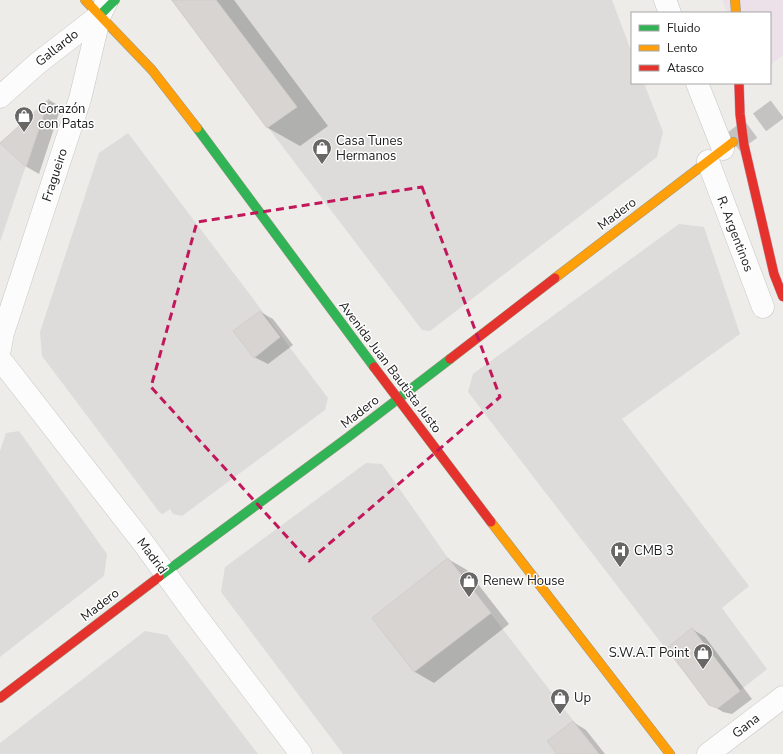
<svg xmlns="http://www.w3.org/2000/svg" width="783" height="754" font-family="'Nunito Sans',sans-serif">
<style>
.residential{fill:#dddcda}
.industrial{fill:#ece1e8}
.shadow{fill:#0003}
.building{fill:#d7d4d1;stroke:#d1cdca}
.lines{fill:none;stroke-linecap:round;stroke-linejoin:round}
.secondary-tunnel{stroke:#c5c3c1;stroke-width:22;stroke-dasharray:22 11;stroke-linecap:butt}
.street-casing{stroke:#c7c6c5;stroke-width:23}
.fast-casing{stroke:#999880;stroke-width:10}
.slow-casing{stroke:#999880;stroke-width:10}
.jam-casing{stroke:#999880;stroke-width:10}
.street{stroke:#fcfcfc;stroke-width:22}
.fast{stroke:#30b455;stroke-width:9}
.slow{stroke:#ff9f0a;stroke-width:9}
.jam{stroke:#e5322d;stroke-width:9}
.jam-bridge-casing{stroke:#c49fad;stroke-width:10;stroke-linecap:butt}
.jam-bridge{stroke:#e5322d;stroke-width:9}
.marked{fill:none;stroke:#c2185b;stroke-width:3;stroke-dasharray:8 5;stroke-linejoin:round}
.labels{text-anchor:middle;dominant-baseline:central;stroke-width:3;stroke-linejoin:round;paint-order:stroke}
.street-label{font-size:13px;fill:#202020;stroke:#fff}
.poi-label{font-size:13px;fill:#202020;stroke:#fff;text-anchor:start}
</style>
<rect width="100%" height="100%" fill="#eeece9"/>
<!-- residential -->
<path class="residential" d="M 171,0 L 612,0 L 632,53 L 632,83 L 644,83 L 663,132 L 657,157 L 430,331 L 422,330 Z
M 31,115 L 40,124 L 0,242 L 0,143 Z
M 128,133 L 328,398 L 325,410 L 182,516 L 173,514 L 170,509 L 163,514 L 160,513 L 42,356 L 40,332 L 99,153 Z
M 679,224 L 704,227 L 740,334 L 622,419 L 749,586 L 722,608 L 767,669 L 718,708 L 709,705 L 468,392 L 473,374 Z
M 19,431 L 107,554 L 104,576 L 0,657 L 0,451 L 6,433 Z
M 366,463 L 382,464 L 448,558 L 599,754 L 343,754 L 221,592 L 225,567 Z
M 145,631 L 167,635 L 258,754 L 0,754 L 0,743 Z"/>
<!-- industrial -->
<path class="industrial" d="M 722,0 L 783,0 L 783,55 L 770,65 L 770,13 L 727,13 Z"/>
<!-- shadow -->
<path class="shadow" d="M 174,0 L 234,0 L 328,126 L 300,146 L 268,128 Z
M 49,100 L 61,107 L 39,174 L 27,167 L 2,143 Z
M 260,312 L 273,319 L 293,345 L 268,364 L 254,357 Z
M 448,559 L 467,570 L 509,624 L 434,683 L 415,672 L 373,618 Z
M 692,629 L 705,637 L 752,699 L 732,714 L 723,712 L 710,704 Z
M 573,722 L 586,730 L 605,754 L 559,754 Z"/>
<!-- building -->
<path class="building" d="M 172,0 L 216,0 L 297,107 L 267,128 Z
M 49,99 L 26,167 L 0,143 Z
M 260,311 L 280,337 L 254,358 L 233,331 Z
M 448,558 L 491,613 L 414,672 L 372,618 Z
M 692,628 L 740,691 L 718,708 L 709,705 L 667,648 Z
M 573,721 L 599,754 L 557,754 L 547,741 Z"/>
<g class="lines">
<!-- secondary-tunnel -->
<path class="secondary-tunnel" d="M 733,142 L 783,105"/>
<defs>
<path id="street" d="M 665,0 L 670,13
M 697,83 L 723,149
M 0,97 L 38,63 L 100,15
M 708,161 L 763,307
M 0,349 L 3,333 L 80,99 L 100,15 L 107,1
M 0,359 L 144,544 L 194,613 L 301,754
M 708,754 L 783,697"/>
<path id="fast" d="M 100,15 L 115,0
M 197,128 L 374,367
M 159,577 L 347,438 L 450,359"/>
<path id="slow" d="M 85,0 L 152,70 L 197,128
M 735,0 L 736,13
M 555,278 L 733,142
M 491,522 L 670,754"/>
<path id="jam" d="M 450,359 L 555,278
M 374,367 L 491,522
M 0,698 L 159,577"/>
</defs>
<!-- street casing -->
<use href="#street" class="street-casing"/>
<!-- fast casing -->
<use href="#fast" class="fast-casing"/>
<!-- slow casing -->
<use href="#slow" class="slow-casing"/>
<!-- jam casing -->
<use href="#jam" class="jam-casing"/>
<!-- street -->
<use href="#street" class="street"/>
<!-- fast -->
<use href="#fast" class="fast"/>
<!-- slow -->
<use href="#slow" class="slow"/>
<!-- jam -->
<use href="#jam" class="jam"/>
<defs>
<path id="jam-bridge" d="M 739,83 L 740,114 L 744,145 L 774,274 L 783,297"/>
</defs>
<!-- jam-bridge casing -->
<use href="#jam-bridge" class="jam-bridge-casing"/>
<!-- jam-bridge -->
<use href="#jam-bridge" class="jam-bridge"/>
</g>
<!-- marked area -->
<path class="marked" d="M 422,187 L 500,397 L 309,561 L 151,387 L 197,222 Z"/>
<!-- icons -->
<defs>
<symbol id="shop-pin" viewBox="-11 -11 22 30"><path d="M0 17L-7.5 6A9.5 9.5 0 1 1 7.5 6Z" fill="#686766" stroke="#fff"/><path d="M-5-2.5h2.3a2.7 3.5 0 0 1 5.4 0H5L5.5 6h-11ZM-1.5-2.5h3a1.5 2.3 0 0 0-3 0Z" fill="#fff"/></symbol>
<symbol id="hospital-pin" viewBox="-11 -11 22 30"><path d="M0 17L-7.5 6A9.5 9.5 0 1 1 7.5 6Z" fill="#686766" stroke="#fff"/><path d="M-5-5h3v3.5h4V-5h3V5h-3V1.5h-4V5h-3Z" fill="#fff"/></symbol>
</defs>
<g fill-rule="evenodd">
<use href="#shop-pin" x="13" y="105" width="22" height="30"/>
<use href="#shop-pin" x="311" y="137" width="22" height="30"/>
<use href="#hospital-pin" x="609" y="540" width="22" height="30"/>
<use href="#shop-pin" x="458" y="570" width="22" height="30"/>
<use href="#shop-pin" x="692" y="642" width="22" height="30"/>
<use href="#shop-pin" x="549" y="687" width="22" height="30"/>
</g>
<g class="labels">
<!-- street labels -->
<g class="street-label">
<text transform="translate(57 48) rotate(-38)">Gallardo</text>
<text transform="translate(55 175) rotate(-72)">Fragueiro</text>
<text transform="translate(617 214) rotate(-37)">Madero</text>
<text transform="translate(735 234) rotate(69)">R. Argentinos</text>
<text transform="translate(390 367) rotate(53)">Avenida Juan Bautista Justo</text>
<text transform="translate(360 412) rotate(-38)">Madero</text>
<text transform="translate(152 556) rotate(53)">Madrid</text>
<text transform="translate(100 605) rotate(-38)">Madero</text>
<text transform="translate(746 726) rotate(-38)">Gana</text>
</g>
<!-- poi labels -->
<g class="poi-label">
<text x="38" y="109">Corazón<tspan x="38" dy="15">con Patas</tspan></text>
<text x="336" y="141">Casa Tunes<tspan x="336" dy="15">Hermanos</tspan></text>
<text x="634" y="551">CMB 3</text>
<text x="483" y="581">Renew House</text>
<text x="689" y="653" text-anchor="end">S.W.A.T Point</text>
<text x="574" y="698">Up</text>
</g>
</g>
<!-- legend -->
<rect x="631" y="12" width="140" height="72" fill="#ffffff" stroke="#a6a6a6"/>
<rect x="639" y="25" width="20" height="6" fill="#30b455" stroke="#a6a6a6"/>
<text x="667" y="32" font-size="12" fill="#202020">Fluido</text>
<rect x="639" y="45" width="20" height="6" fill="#ff9f0a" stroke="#a6a6a6"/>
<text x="667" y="52" font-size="12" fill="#202020">Lento</text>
<rect x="639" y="65" width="20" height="6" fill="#e5322d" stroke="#a6a6a6"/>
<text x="667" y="72" font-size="12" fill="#202020">Atasco</text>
</svg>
